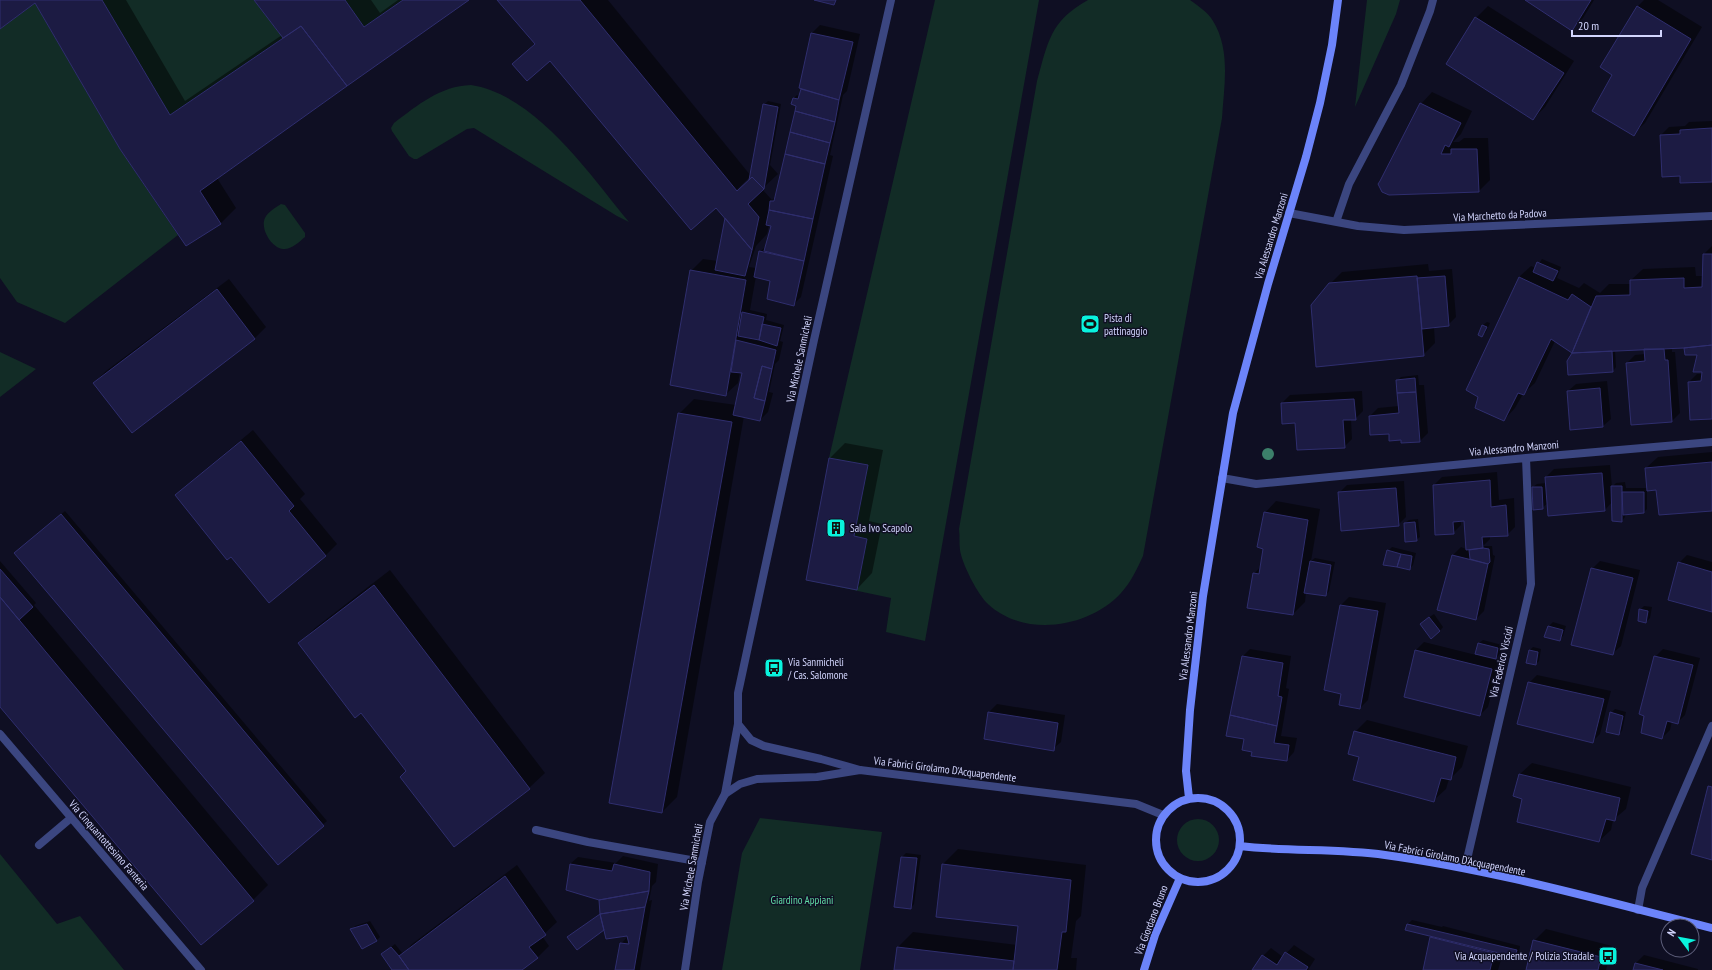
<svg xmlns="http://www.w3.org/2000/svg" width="1712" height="970" font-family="'PT Sans Narrow',sans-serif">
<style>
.green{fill:#122c26}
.shadow{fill:#0007;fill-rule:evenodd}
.building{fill:#1c1b43;stroke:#2f2e6e}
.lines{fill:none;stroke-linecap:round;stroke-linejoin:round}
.service{stroke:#3b4680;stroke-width:8}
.pedestrian{stroke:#3b4680;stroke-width:8}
.minor{stroke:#3b4680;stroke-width:8}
.tertiary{stroke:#3b4680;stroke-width:8}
.secondary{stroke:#6c84fa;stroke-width:8}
.tree{fill:#3c7f6a}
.labels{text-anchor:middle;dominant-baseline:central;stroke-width:3;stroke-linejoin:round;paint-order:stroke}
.street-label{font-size:11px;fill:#d2d5fd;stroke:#0f0f23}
.poi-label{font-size:11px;fill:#d2d5fd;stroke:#0f0f23;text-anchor:start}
.park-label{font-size:11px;fill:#60dba5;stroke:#0f0f23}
</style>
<rect width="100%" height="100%" fill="#0f0f23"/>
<!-- green -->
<path class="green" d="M 102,0 L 254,0 L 283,38 L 170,115 Z
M 345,0 L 403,0 L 364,27 Z
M 935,0 L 1039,0 L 925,641 L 886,632 L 891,598 L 806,580 L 829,458 Z
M 1088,0 L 1190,0 C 1198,6 1208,12 1213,21 C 1231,50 1224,86 1222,118 L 1143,556 C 1137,569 1131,582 1121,593 C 1089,628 1024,638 988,604 C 978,595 962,564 960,550 C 959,543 960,536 959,529 L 1037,81 C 1048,42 1050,21 1088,0 Z
M 1367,0 L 1400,0 L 1396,14 L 1355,107 Z
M 35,3 L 120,149 L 178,235 L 65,323 L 17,302 L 0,278 L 0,29 Z
M 471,85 C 536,95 590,175 629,222 L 617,216 L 474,128 L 467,129 L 417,159 L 414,159 L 409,156 L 392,131 L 391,128 L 394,123 C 418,105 440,86 471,85 Z
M 281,204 L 285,205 L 305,233 L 305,237 C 299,242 291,250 283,249 C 271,248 260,228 265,218 C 268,212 275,208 281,204 Z
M 0,352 L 36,369 L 0,397 Z
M 760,818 L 882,832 L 860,970 L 722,970 L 742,853 Z
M1177 840a21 21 0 1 1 42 0a21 21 0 1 1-42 0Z
M 0,854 L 57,924 L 80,916 L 124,970 L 0,970 Z"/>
<!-- shadow -->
<path class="shadow" d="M 0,0 L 126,0 L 185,101 L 282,35 L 256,0 L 371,0 L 380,13 L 398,0 L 467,0 L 217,178 L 236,208 L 221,223 L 186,245 L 35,1 L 0,28 Z
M 498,0 L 608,0 L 751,176 L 764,105 L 768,101 L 781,104 L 770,165 L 778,174 L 762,189 L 772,200 L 777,196 L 797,105 L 793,99 L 797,95 L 800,96 L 803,88 L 800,88 L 812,33 L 820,25 L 860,34 L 847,91 L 843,95 L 830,155 L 833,156 L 801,297 L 793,305 L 771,281 L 756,276 L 750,310 L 767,314 L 766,320 L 784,325 L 780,341 L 783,342 L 779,360 L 775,364 L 769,392 L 773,393 L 768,412 L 760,420 L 744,416 L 677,797 L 662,812 L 679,414 L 694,399 L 736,405 L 743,373 L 740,372 L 738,383 L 726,394 L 691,271 L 703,259 L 718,261 L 726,219 L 717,207 L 550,60 L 514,64 L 535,43 ZM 750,177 L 750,180 L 734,196 L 732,194 ZM 769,225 L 772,226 L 767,245 L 760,252 L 756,268 L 749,267 L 756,246 L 767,234 Z
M 1527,0 L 1594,0 L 1583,18 L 1571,29 Z
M 1644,0 L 1658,0 L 1702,27 L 1645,123 L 1633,134 L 1614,74 L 1638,6 Z
M 1488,6 L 1574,61 L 1545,107 L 1533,119 L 1476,18 Z
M 1432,92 L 1472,111 L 1461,134 L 1453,142 L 1459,142 L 1464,138 L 1488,138 L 1490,180 L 1479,191 L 1390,194 L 1421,104 Z
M 1712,121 L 1712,181 L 1681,175 L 1661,135 L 1669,127 L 1685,126 L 1689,122 Z
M 1712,246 L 1712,418 L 1689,382 L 1697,374 L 1703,374 L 1698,354 L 1685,348 L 1672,346 L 1672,352 L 1675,352 L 1680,413 L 1672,421 L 1627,363 L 1635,355 L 1645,354 L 1645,350 L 1615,350 L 1616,367 L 1613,371 L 1573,353 L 1555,341 L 1535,383 L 1523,394 L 1515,408 L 1504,420 L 1519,277 L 1531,266 L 1536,268 L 1542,259 L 1561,267 L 1557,278 L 1579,288 L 1584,283 L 1600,293 L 1609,284 L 1631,284 L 1631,280 L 1643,269 L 1695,267 L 1696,276 L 1703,276 L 1704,254 Z
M 1428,264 L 1429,271 L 1452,269 L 1456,317 L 1448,325 L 1434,327 L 1435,343 L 1423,355 L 1330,284 L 1342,272 Z
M 229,279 L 266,327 L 254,339 L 94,383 L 106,371 Z
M 1487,322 L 1490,323 L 1486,332 L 1482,336 L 1479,334 L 1483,325 Z
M 1418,375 L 1419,385 L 1424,385 L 1428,433 L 1420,441 L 1402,442 L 1402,439 L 1390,433 L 1370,416 L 1378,408 L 1399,406 L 1397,381 L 1401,377 Z
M 1607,381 L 1611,419 L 1603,426 L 1568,391 L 1576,384 Z
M 1362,391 L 1363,411 L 1355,419 L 1351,419 L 1352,439 L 1344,447 L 1296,422 L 1282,403 L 1290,395 Z
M 253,430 L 305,494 L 300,499 L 337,544 L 325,556 L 176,495 L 188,484 Z
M 845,443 L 883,450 L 869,521 L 882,524 L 872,573 L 857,589 L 830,458 Z
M 1712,452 L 1712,510 L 1657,489 L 1647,490 L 1647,509 L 1644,512 L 1626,513 L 1625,517 L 1622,521 L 1612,502 L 1605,510 L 1548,503 L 1542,508 L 1533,487 L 1537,484 L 1546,483 L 1546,477 L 1554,469 L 1610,465 L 1612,487 L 1616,483 L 1625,482 L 1626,488 L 1648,488 L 1646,468 L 1658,457 Z
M 1497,472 L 1499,500 L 1514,498 L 1515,527 L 1507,535 L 1490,536 L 1490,539 L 1483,546 L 1492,546 L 1493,555 L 1495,556 L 1484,611 L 1476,619 L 1453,555 L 1461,547 L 1466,549 L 1465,520 L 1461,520 L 1461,525 L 1453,533 L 1434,485 L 1442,477 Z
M 1404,481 L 1406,517 L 1398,525 L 1339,493 L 1347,485 Z
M 1276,501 L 1320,509 L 1311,561 L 1315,558 L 1335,562 L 1329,591 L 1326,595 L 1306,592 L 1305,602 L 1293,614 L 1254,574 L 1261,566 L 1265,548 L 1265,513 Z
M 65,511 L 327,821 L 279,864 L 19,550 Z
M 1418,519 L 1420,537 L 1416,540 L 1405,523 L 1409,520 Z
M 1392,547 L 1416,553 L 1413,565 L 1409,569 L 1388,551 Z
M 1687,555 L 1712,562 L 1712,611 L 1679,563 Z
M 0,561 L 36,603 L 34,605 L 268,885 L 253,900 L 201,943 L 0,705 Z
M 1600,561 L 1640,570 L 1621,646 L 1613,653 L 1592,569 Z
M 390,570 L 545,773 L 529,788 L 454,846 L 407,771 L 362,712 L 300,643 L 315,628 Z
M 1349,597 L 1386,603 L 1368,700 L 1360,708 L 1342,693 L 1341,605 Z
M 1644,606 L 1652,607 L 1650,618 L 1646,622 L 1640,610 Z
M 1434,614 L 1443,627 L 1440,631 L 1425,620 Z
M 1553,622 L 1566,626 L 1563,636 L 1559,640 L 1546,636 L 1549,626 Z
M 1483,640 L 1502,645 L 1500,654 L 1496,658 L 1480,654 L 1480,656 L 1500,661 L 1488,707 L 1480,715 L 1405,696 L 1416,650 L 1424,642 L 1476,655 L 1479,643 Z
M 1533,647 L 1541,649 L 1539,661 L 1536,664 L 1529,651 Z
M 1250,649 L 1291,656 L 1286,688 L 1289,689 L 1281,736 L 1297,738 L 1294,752 L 1287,760 L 1253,751 L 1242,657 Z
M 1663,649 L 1700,658 L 1685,715 L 1677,723 L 1672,721 L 1670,730 L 1662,738 L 1655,657 Z
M 1537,675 L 1611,691 L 1600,734 L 1592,742 L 1529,683 Z
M 997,704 L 1065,715 L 1061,742 L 1053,749 L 989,712 Z
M 1615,709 L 1626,712 L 1622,731 L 1618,734 L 1611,713 Z
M 1367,720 L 1468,746 L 1462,767 L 1450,779 L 1449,779 L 1446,789 L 1434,800 L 1360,756 L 1355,732 Z
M 1532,763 L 1631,787 L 1626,809 L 1613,820 L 1611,830 L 1599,841 L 1523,798 L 1520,774 Z
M 958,849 L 1086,865 L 1081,916 L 1076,921 L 1071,958 L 1077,958 L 1076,970 L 895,970 L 898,947 L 913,932 L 1017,945 L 1019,925 L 943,864 Z
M 906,853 L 921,855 L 914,904 L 911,908 L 902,857 Z
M 623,856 L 658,864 L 656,882 L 652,886 L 649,901 L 652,900 L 640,970 L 616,970 L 621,944 L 628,936 L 628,935 L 604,928 L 568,937 L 601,913 L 600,899 L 570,864 L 578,857 L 616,863 Z
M 517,865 L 557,922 L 542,936 L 549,946 L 537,958 L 520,970 L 393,970 L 386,951 L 395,944 L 403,954 L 412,944 Z
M 1412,920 L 1442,927 L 1443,926 L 1520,946 L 1519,952 L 1515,956 L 1503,953 L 1498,970 L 1424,970 L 1433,936 L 1406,930 L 1408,924 Z
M 370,921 L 380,937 L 376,941 L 352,930 L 355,926 Z
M 1546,929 L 1612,946 L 1606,970 L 1527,970 L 1534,941 Z
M 1294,945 L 1315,959 L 1308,970 L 1253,970 L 1263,956 L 1271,948 L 1283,957 Z
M 1644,955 L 1698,969 L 1698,970 L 1634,970 L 1636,963 Z"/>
<!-- building -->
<path class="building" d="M 0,0 L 102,0 L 170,115 L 301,26 L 347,86 L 200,191 L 221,224 L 186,246 L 120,149 L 35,3 L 0,29 Z
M 254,0 L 345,0 L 364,27 L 403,0 L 469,0 L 347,86 L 301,26 L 283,38 Z
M 497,0 L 580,0 L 737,191 L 752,177 L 764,189 L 748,204 L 759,217 L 752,250 L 716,208 L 691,230 L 550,61 L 527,81 L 512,64 L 535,44 Z
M 814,0 L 836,0 L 834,5 Z
M 1525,0 L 1591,0 L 1572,31 Z
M 1637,6 L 1691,39 L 1634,136 L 1592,111 L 1612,75 L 1600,67 Z
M 1475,17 L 1564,73 L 1533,120 L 1446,64 Z
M 811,33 L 853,42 L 839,100 L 799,88 Z
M 801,89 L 839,100 L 835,122 L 795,111 L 796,106 L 791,104 L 793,98 L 798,99 Z
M 1420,103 L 1461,123 L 1449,147 L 1445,145 L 1441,154 L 1451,154 L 1451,149 L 1477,149 L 1479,192 L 1389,195 L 1382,192 L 1378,184 L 1380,181 Z
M 763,104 L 778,107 L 764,189 L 752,177 L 749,180 Z
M 795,111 L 835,122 L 830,143 L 790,132 Z
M 1712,128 L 1712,182 L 1680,183 L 1680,176 L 1662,177 L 1660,135 L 1680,134 L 1680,130 Z
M 790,132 L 830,143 L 825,164 L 785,154 Z
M 785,154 L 825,164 L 813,219 L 769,210 L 770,201 L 774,201 Z
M 769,210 L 813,219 L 804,261 L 764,251 L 771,226 L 766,225 Z
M 725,218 L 752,250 L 745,276 L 715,270 Z
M 759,251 L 804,261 L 794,306 L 767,299 L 770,281 L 754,277 Z
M 1703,254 L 1712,254 L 1712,345 L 1684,348 L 1572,353 L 1596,296 L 1630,295 L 1630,280 L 1684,278 L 1684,288 L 1702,287 Z
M 1537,262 L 1558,271 L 1553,281 L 1533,272 Z
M 690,270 L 746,280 L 726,396 L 670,385 Z
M 1417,276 L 1424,356 L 1316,367 L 1311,305 L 1329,283 Z
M 1445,276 L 1449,326 L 1422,329 L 1417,278 Z
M 1519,277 L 1568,300 L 1572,294 L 1591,307 L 1572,353 L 1551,339 L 1524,395 L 1518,393 L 1504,421 L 1475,408 L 1478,397 L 1466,390 Z
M 217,289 L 255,339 L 132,433 L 93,383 Z
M 742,312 L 764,317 L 759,340 L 738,336 Z
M 762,324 L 781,328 L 777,346 L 759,340 Z
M 1482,325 L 1487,327 L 1482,337 L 1478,335 Z
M 736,340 L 776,350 L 772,369 L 762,366 L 754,398 L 765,401 L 760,421 L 733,415 L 742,373 L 731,372 Z
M 1712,345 L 1712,419 L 1690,420 L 1688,382 L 1701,381 L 1702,372 L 1693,372 L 1697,355 L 1685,355 L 1684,348 Z
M 1644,349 L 1664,349 L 1665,360 L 1668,360 L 1672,422 L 1631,425 L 1626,363 L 1645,361 Z
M 1612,351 L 1613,372 L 1568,375 L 1567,361 L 1572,353 Z
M 762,366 L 772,369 L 765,401 L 754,398 Z
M 1415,378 L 1416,392 L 1397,393 L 1396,380 Z
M 1600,388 L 1603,427 L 1570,430 L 1567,391 Z
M 1416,392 L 1420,442 L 1401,443 L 1401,440 L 1389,441 L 1389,434 L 1370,435 L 1369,416 L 1399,413 L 1397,393 Z
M 1354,399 L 1356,420 L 1343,420 L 1345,448 L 1297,450 L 1295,423 L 1282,424 L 1281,403 Z
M 678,413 L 732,422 L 662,813 L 609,803 Z
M 241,441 L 294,506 L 289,511 L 326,556 L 269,603 L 231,557 L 227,560 L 175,495 Z
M 829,458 L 868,465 L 854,536 L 867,539 L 857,590 L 806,580 Z
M 1712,462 L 1712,511 L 1659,515 L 1656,490 L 1647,491 L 1645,468 Z
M 1602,473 L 1605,511 L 1548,516 L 1545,477 Z
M 1490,480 L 1491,507 L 1506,505 L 1508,536 L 1482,537 L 1483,548 L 1466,550 L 1464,521 L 1453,522 L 1454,534 L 1435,535 L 1433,485 Z
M 1611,486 L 1622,486 L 1622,522 L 1612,521 Z
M 1532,487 L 1542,487 L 1543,509 L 1533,510 Z
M 1396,488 L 1399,526 L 1341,531 L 1338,492 Z
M 1622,492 L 1644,492 L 1644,513 L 1623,515 Z
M 1264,512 L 1308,520 L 1293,615 L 1247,608 L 1253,573 L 1259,574 L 1263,549 L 1257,547 Z
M 61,514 L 324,826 L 278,865 L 14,553 Z
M 1415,522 L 1417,541 L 1405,542 L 1404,523 Z
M 1483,548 L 1489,549 L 1490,562 L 1488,564 L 1470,559 L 1469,550 Z
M 1387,550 L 1401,554 L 1397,567 L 1383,565 Z
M 1401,554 L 1412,556 L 1410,570 L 1397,567 Z
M 1452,555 L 1488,564 L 1476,620 L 1437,610 Z
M 1310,561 L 1331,565 L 1326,596 L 1304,593 Z
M 1678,562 L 1712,572 L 1712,612 L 1668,600 Z
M 1591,568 L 1633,578 L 1613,655 L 1571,645 Z
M 0,569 L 33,607 L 19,620 L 0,597 Z
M 374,585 L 530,789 L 454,847 L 400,777 L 406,771 L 361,713 L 355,718 L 298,643 Z
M 0,597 L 254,901 L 201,945 L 0,707 Z
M 1340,605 L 1378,611 L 1360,709 L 1339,705 L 1341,694 L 1324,690 Z
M 1639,609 L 1648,611 L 1646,623 L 1638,621 Z
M 1429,617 L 1440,631 L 1431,639 L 1420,624 Z
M 1548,626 L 1563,630 L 1560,641 L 1544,637 Z
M 1478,643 L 1498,648 L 1496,659 L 1475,654 Z
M 1415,650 L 1492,669 L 1480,716 L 1404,697 Z
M 1529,650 L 1538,652 L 1536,665 L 1526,663 Z
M 1242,656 L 1283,663 L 1278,696 L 1282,697 L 1277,726 L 1230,715 Z
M 1654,656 L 1693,665 L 1678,724 L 1667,721 L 1662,739 L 1641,733 L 1644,716 L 1639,714 Z
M 1528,682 L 1604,699 L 1593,743 L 1517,724 Z
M 988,712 L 1058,723 L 1054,751 L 984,739 Z
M 1610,712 L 1623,716 L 1619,735 L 1606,732 Z
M 1230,715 L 1277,726 L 1274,743 L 1289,745 L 1287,761 L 1251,756 L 1252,752 L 1242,750 L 1244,739 L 1226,736 Z
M 1354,731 L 1456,757 L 1451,780 L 1441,778 L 1434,802 L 1353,780 L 1359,757 L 1348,754 Z
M 1519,774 L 1620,798 L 1615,821 L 1606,819 L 1599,842 L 1517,822 L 1522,799 L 1513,796 Z
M 1708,786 L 1712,787 L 1712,860 L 1691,854 Z
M 901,857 L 917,858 L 911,909 L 894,907 Z
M 570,864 L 612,871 L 614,864 L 650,872 L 649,891 L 599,900 L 566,890 Z
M 942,864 L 1071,880 L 1066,932 L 1062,932 L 1057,970 L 1013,970 L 1018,926 L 936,917 Z
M 505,876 L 546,935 L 529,947 L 538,958 L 522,970 L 409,970 L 399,956 Z
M 649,891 L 645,907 L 600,914 L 599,900 Z
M 645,907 L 634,970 L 615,970 L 620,943 L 629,944 L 627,936 L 606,939 L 600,914 Z
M 600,914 L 604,930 L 577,950 L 567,937 Z
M 367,924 L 377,941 L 362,949 L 350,929 Z
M 1407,924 L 1517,950 L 1515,957 L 1405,930 Z
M 1430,937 L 1494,953 L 1490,970 L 1423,970 Z
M 1533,940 L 1601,957 L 1598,970 L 1526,970 Z
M 391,947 L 399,956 L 409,970 L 392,970 L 381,954 Z
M 897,947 L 1014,961 L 1013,970 L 894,970 Z
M 1285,952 L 1308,967 L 1306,970 L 1252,970 L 1262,955 L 1277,965 Z
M 1635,963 L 1663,970 L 1633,970 Z"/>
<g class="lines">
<!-- service -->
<path class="service" d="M 536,830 L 588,842 L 702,862
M 39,845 L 71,818"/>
<!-- pedestrian -->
<path class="pedestrian" d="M 725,794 L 738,724"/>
<!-- minor -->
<path class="minor" d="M 1289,213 L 1358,226 L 1404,230 L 1712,216
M 1336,222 L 1349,184 L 1401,85 L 1430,11 L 1433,0
M 1222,478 L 1256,484 L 1526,458 L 1712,442
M 860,770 L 821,759 L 764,746 L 751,740 L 738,724 L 738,693 L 814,340 L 891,0
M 1465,868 L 1531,584 L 1526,458
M 1638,910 L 1642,888 L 1712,726"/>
<!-- tertiary -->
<path class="tertiary" d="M 0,734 L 201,970
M 685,970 L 698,882 L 710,822 L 725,794 L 740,784 L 757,779 L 817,777 L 860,770 L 1136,804 L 1163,815"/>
<!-- secondary -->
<path class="secondary" d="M1156 840a42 42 0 1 1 84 0a42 42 0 1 1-84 0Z
M 1189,798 L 1186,771 L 1190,710 L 1203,596 L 1233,413 L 1268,284 L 1306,157 L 1320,103 L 1332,45 L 1338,0
M 1240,846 C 1289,852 1336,848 1385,855 C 1495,870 1603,901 1712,928
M 1144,970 L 1155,935 L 1180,878"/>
</g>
<!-- trees -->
<circle class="tree" cx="1268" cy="454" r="6"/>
<!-- icons -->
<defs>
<symbol id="stadium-square" viewBox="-11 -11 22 22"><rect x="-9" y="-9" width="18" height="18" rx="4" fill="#09f3dd" stroke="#0f0f23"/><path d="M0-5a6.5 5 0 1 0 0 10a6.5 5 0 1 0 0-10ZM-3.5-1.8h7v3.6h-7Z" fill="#111"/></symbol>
<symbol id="building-square" viewBox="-11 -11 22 22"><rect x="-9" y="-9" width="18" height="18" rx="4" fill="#09f3dd" stroke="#0f0f23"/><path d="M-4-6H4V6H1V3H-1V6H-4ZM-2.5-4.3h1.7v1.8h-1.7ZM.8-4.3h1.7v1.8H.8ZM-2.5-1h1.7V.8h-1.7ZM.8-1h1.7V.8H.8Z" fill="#111"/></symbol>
<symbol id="bus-square" viewBox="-11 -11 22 22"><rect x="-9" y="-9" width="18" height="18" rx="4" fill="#09f3dd" stroke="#0f0f23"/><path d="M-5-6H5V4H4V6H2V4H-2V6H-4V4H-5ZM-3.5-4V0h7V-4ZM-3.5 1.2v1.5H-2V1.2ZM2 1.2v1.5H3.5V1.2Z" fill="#111"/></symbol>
</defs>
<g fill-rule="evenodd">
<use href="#stadium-square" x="1079" y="313" width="22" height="22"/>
<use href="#building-square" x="825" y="517" width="22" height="22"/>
<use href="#bus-square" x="763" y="657" width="22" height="22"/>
<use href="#bus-square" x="1597" y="945" width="22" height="22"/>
</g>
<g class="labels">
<!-- street labels -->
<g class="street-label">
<text transform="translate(1500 215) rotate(-3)">Via Marchetto da Padova</text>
<text transform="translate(1271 236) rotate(-73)">Via Alessandro Manzoni</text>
<text transform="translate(799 359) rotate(-78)">Via Michele Sanmicheli</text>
<text transform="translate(1514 448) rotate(-5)">Via Alessandro Manzoni</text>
<text transform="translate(1188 636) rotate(-83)">Via Alessandro Manzoni</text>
<text transform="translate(1501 662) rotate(-77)">Via Federico Viscidi</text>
<text transform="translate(945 769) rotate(7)">Via Fabrici Girolamo D'Acquapendente</text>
<text transform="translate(109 845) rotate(49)">Via Cinquantottesimo Fanteria</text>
<text transform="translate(1455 858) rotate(11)">Via Fabrici Girolamo D'Acquapendente</text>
<text transform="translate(691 867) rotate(-80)">Via Michele Sanmicheli</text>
<text transform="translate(1151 920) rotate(-69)">Via Giordano Bruno</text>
</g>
<!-- poi labels -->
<g class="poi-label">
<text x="1104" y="318">Pista di<tspan x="1104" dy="13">pattinaggio</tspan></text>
<text x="850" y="528">Sala Ivo Scapolo</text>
<text x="788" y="662">Via Sanmicheli<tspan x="788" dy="13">/ Cas. Salomone</tspan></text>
<text x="1594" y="956" text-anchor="end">Via Acquapendente / Polizia Stradale</text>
</g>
<!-- park labels -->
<g class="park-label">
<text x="802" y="900">Giardino Appiani</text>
</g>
</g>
<!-- north arrow -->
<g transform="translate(1680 938) rotate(302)"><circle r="19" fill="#0f0f23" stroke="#5d5e7a"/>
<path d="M0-3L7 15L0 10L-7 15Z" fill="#09f3dd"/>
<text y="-6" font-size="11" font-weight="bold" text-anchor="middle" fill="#d2d5fd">N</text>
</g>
<!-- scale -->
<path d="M1572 30v6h89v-6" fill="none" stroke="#d2d5fd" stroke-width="2"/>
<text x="1578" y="30" font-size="12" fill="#d2d5fd" stroke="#0f0f23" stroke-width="3" paint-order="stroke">20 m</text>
</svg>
